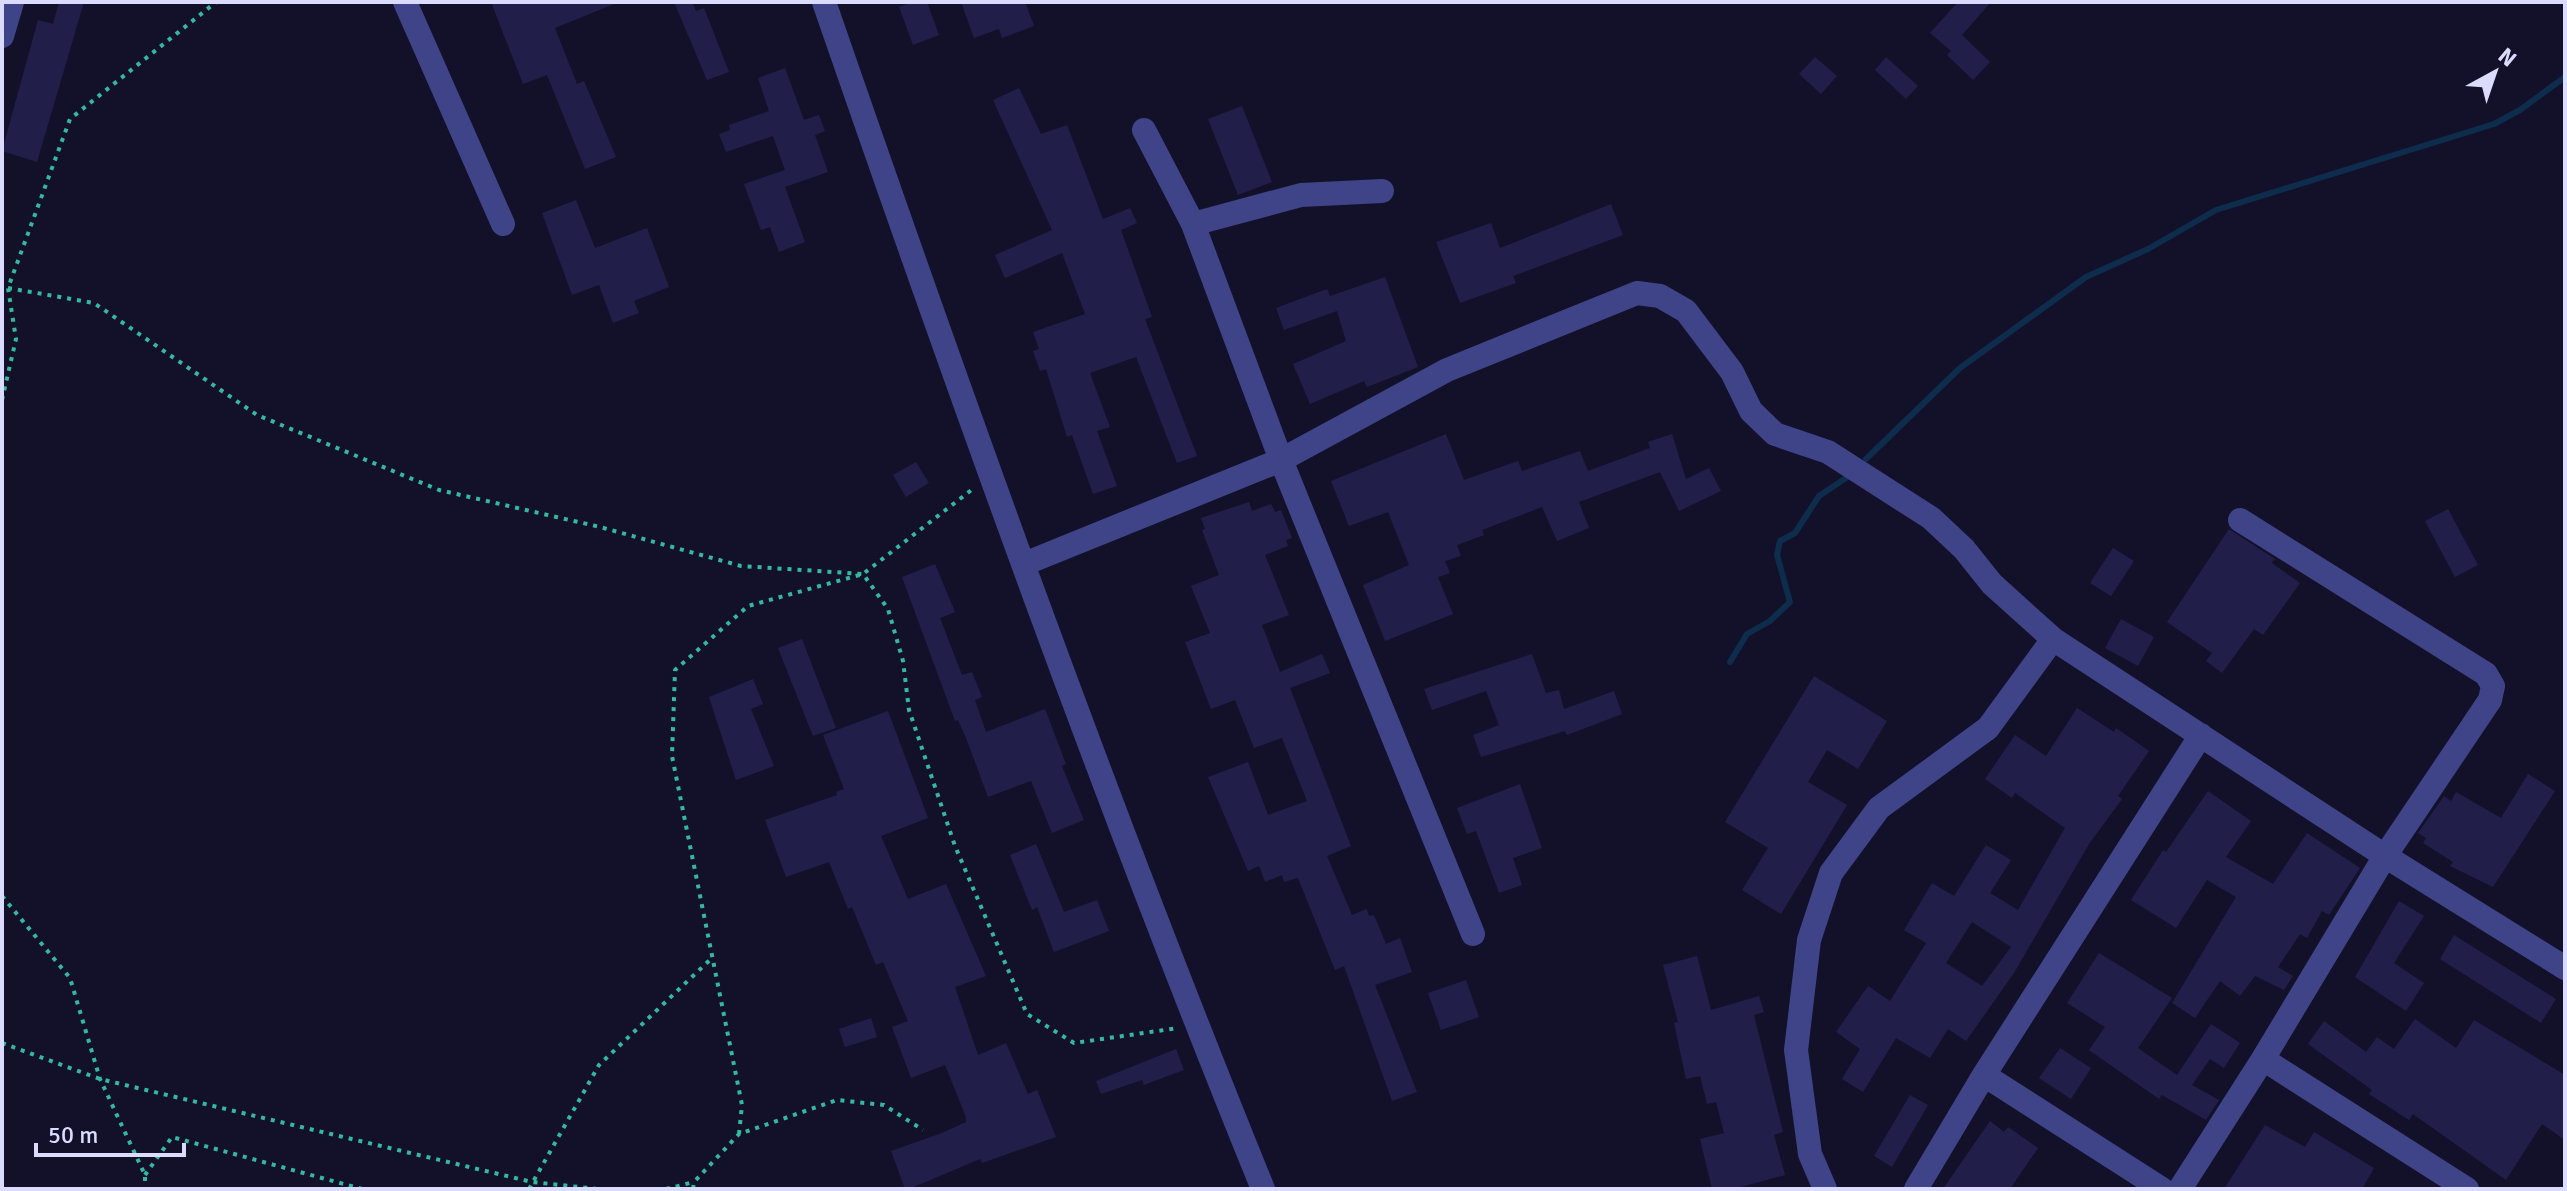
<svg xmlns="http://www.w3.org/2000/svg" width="2567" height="1191" font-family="Signika,sans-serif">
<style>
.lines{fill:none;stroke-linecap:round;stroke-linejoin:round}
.stream{stroke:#0e2c4c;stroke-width:6}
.building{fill:#221e4a;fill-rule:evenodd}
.path{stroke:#34b9a1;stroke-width:4;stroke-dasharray:4 6;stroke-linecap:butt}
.minor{stroke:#3e4487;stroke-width:24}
</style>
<rect width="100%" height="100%" fill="#13112a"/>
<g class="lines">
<!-- stream -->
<path class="stream" d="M 1866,459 L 1960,368 L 2086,277 L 2148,249 L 2216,210 L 2494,124 L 2520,110 L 2565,77
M 1730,662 L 1747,634 L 1770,621 L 1790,602 L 1777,555 L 1780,541 L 1795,533 L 1819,496 L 1849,476"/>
</g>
<!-- building -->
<path class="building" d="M 59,2 L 84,2 L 37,162 L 2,151 L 38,20 L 53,24 Z
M 491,2 L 619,2 L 555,28 L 577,84 L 584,81 L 616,157 L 585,169 L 547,75 L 523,84 Z
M 674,2 L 692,2 L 696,11 L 704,8 L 729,72 L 707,80 Z
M 913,2 L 927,2 L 939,35 L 913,45 L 899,7 Z
M 961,2 L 1025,2 L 1034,26 L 1002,38 L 999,29 L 974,38 Z
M 1958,2 L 1991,2 L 1962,35 L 1990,62 L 1973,80 L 1947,55 L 1951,51 L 1930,33 Z
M 1815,57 L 1837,76 L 1821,94 L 1799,74 Z
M 1886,57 L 1918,86 L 1906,99 L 1875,70 Z
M 785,68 L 804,120 L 819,115 L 825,131 L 815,135 L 828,172 L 785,187 L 805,242 L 779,252 L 770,227 L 761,230 L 744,184 L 785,170 L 773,136 L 726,152 L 719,134 L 730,130 L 729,125 L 769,111 L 758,78 Z
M 1019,88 L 1041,134 L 1067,125 L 1103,219 L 1130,208 L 1137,223 L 1121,230 L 1152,317 L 1145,319 L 1197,456 L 1177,463 L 1136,357 L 1090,373 L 1110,427 L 1097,431 L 1117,486 L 1093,494 L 1072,435 L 1067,437 L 1046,369 L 1040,371 L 1033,351 L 1039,349 L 1033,332 L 1085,314 L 1062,253 L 1005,278 L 995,255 L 1052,230 L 993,100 Z
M 1242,106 L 1272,182 L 1238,195 L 1208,119 Z
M 576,200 L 595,248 L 647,228 L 669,287 L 634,301 L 639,313 L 613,323 L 599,285 L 572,295 L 542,213 Z
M 1611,204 L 1623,235 L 1513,276 L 1516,283 L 1460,303 L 1436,242 L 1491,223 L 1500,248 Z
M 1385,277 L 1418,367 L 1367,387 L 1364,381 L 1310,404 L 1293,364 L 1346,341 L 1337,311 L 1284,330 L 1276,308 L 1327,289 L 1330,296 Z
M 1446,434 L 1464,480 L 1518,461 L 1522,471 L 1580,451 L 1588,471 L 1650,448 L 1648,442 L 1672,434 L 1686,479 L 1709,468 L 1721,491 L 1679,511 L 1660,472 L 1579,502 L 1589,528 L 1557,541 L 1542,507 L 1482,530 L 1484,535 L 1457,545 L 1461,556 L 1445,561 L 1450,573 L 1438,577 L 1453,614 L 1385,641 L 1363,585 L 1409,565 L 1388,512 L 1349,526 L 1331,481 Z
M 916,462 L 929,483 L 906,497 L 893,475 Z
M 1249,502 L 1252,511 L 1271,504 L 1275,512 L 1281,510 L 1292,538 L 1286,540 L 1288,546 L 1265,555 L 1289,615 L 1262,625 L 1280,672 L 1322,654 L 1330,673 L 1290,688 L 1351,846 L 1327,856 L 1352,915 L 1367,909 L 1369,916 L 1374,915 L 1386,944 L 1400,938 L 1412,972 L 1375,985 L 1417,1092 L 1392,1101 L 1344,966 L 1335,970 L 1298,878 L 1284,882 L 1282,875 L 1265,882 L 1259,866 L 1248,871 L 1208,777 L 1248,762 L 1268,815 L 1307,801 L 1282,738 L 1254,748 L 1235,700 L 1211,709 L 1185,642 L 1210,633 L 1191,586 L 1219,575 L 1202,530 L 1205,529 L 1201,518 Z
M 2448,509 L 2478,565 L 2455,577 L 2425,521 Z
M 2229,529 L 2275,559 L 2272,563 L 2300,583 L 2263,635 L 2254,629 L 2222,673 L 2206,661 L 2212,653 L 2167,622 Z
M 2113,548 L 2134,561 L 2111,596 L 2090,583 Z
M 935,564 L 955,612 L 940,618 L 962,675 L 972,672 L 982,697 L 975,700 L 986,732 L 1045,709 L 1066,764 L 1062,766 L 1084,820 L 1052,833 L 1031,781 L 988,797 L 966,738 L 958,720 L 955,721 L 902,577 Z
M 2121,619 L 2154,637 L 2138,666 L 2105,648 Z
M 802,639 L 836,728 L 813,736 L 778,648 Z
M 1532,654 L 1546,693 L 1559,690 L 1564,709 L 1614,691 L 1622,714 L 1567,735 L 1565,731 L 1481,757 L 1473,735 L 1499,725 L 1486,691 L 1432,710 L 1424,689 Z
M 1814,676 L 1887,721 L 1858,769 L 1827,750 L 1808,782 L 1847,805 L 1781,914 L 1742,890 L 1768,848 L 1725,822 Z
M 753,679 L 763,704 L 751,709 L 774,766 L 736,780 L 709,697 Z
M 2077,708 L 2114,732 L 2116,728 L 2149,751 L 2118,796 L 2122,799 L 2089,844 L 2014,973 L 1966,1041 L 1948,1029 L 1930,1058 L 1896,1038 L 1863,1092 L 1842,1079 L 1860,1049 L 1836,1032 L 1868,986 L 1890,1001 L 1926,943 L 1904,930 L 1932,883 L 1954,896 L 1986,845 L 2011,860 L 1990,893 L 2018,910 L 2065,828 L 2015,793 L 2012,798 L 1985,779 L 2015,735 L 2046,756 ZM 1972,922 L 2011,947 L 1982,986 L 1946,963 Z
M 888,711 L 928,818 L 881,836 L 908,899 L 946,884 L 986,976 L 955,987 L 978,1055 L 1006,1043 L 1028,1094 L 1037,1090 L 1056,1137 L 982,1163 L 980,1159 L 909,1189 L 905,1189 L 891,1151 L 942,1133 L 966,1122 L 966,1117 L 945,1065 L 911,1078 L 892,1027 L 908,1021 L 883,962 L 876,965 L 852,907 L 848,909 L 829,862 L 786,877 L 765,820 L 837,795 L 836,792 L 844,789 L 823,735 Z
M 2528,774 L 2555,791 L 2493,887 L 2450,866 L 2453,862 L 2423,843 L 2426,838 L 2418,833 L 2444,796 L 2451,801 L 2456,792 L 2501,818 Z
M 1520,784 L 1542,848 L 1513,858 L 1522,885 L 1499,893 L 1476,831 L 1467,834 L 1457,808 Z
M 2208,791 L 2251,821 L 2226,857 L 2273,884 L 2307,833 L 2360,868 L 2329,915 L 2322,911 L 2307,938 L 2300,934 L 2278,967 L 2293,976 L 2284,990 L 2255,976 L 2240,996 L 2220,981 L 2195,1018 L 2172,1003 L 2236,897 L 2207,880 L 2176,928 L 2131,900 L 2163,850 L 2166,852 Z
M 1036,844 L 1064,912 L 1097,900 L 1109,931 L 1054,952 L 1037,907 L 1032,910 L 1010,855 Z
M 2399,901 L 2424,916 L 2394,963 L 2424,983 L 2406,1011 L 2355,977 Z
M 2454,935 L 2556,999 L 2541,1023 L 2440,959 Z
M 2099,953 L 2172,998 L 2138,1048 L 2177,1075 L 2211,1024 L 2240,1043 L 2224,1068 L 2210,1059 L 2192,1085 L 2219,1100 L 2206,1120 L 2162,1095 L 2159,1099 L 2089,1050 L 2105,1027 L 2067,1003 Z
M 1697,956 L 1711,1010 L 1759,996 L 1764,1012 L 1754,1015 L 1783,1132 L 1774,1135 L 1785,1175 L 1734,1189 L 1712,1189 L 1700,1139 L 1724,1133 L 1716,1102 L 1707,1104 L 1700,1076 L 1686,1079 L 1674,1023 L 1678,1022 L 1663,965 Z
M 1466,980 L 1479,1017 L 1441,1030 L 1428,993 Z
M 871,1018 L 877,1037 L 845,1047 L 839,1029 Z
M 2415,1019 L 2456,1048 L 2474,1020 L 2565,1075 L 2565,1140 L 2542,1124 L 2506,1180 L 2413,1114 L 2409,1120 L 2369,1094 L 2372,1090 L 2308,1044 L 2324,1021 L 2366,1052 L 2377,1037 L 2394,1049 Z
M 2060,1048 L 2091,1068 L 2071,1099 L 2039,1078 Z
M 1176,1049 L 1184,1070 L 1144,1085 L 1142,1080 L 1101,1094 L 1096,1081 Z
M 1910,1095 L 1928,1105 L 1892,1167 L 1874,1156 Z
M 1990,1121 L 2004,1132 L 2008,1127 L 2038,1148 L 2010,1189 L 1943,1189 Z
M 2265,1125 L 2305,1147 L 2314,1132 L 2374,1168 L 2362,1189 L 2224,1189 Z"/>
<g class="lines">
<!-- path -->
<path class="path" d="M 8,288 L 94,303 L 257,415 L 439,490 L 600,527 L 741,566 L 863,574 L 888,609 L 903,661 L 909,710 L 955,846 L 1027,1014 L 1074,1043 L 1178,1028
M 2,400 L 16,339 L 8,288 L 70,119 L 216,2
M 2,896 L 70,978 L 100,1079 L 145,1175 L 145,1189
M 2,1043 L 100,1079 L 532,1182 L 598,1189
M 739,1134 L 742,1105 L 672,756 L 675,670 L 748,606 L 863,574 L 974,488
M 145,1175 L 172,1137 L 362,1189
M 529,1189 L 599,1065 L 713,957
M 666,1189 L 694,1182
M 693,1189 L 694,1182 L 739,1134 L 837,1100 L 884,1105 L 923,1130"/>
<!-- minor -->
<path class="minor" d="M 405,2 L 503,224
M 824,2 C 962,401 1104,798 1263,1189
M 2,36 L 12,2
M 1144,130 L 1193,224 L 1281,460 L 1473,934
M 1193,224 L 1301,195 L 1382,191
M 1024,564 L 1281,460 L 1447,370 L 1637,293 L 1660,296 L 1686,311 L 1732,372 L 1751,411 L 1775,434 L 1828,452 L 1931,518 L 1964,549 L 1992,584 L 2053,639 L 2385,856 L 2565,968
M 2263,1059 L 2467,1189
M 1984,1075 L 2162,1189
M 1825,1189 L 1810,1154 L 1796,1050 L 1809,940 L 1831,873 L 1879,808 L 1988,728 L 2053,639
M 1916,1189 L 1984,1075 L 2201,735
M 2180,1189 L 2263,1059 L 2385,856 L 2490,700 L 2493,686 L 2486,674 L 2240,520"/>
</g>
<!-- border -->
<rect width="2567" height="1191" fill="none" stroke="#dbdbfe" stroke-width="8"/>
<!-- north arrow -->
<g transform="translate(2495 72) rotate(40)" stroke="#13112a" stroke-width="6" paint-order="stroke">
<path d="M0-6L14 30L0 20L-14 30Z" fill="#dbdbfe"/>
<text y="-12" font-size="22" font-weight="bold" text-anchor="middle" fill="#dbdbfe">N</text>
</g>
<!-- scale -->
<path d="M36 1143v12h148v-12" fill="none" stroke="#dbdbfe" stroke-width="4"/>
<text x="48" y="1143" font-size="24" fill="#dbdbfe" stroke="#13112a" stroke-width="6" paint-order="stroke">50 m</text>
</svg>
